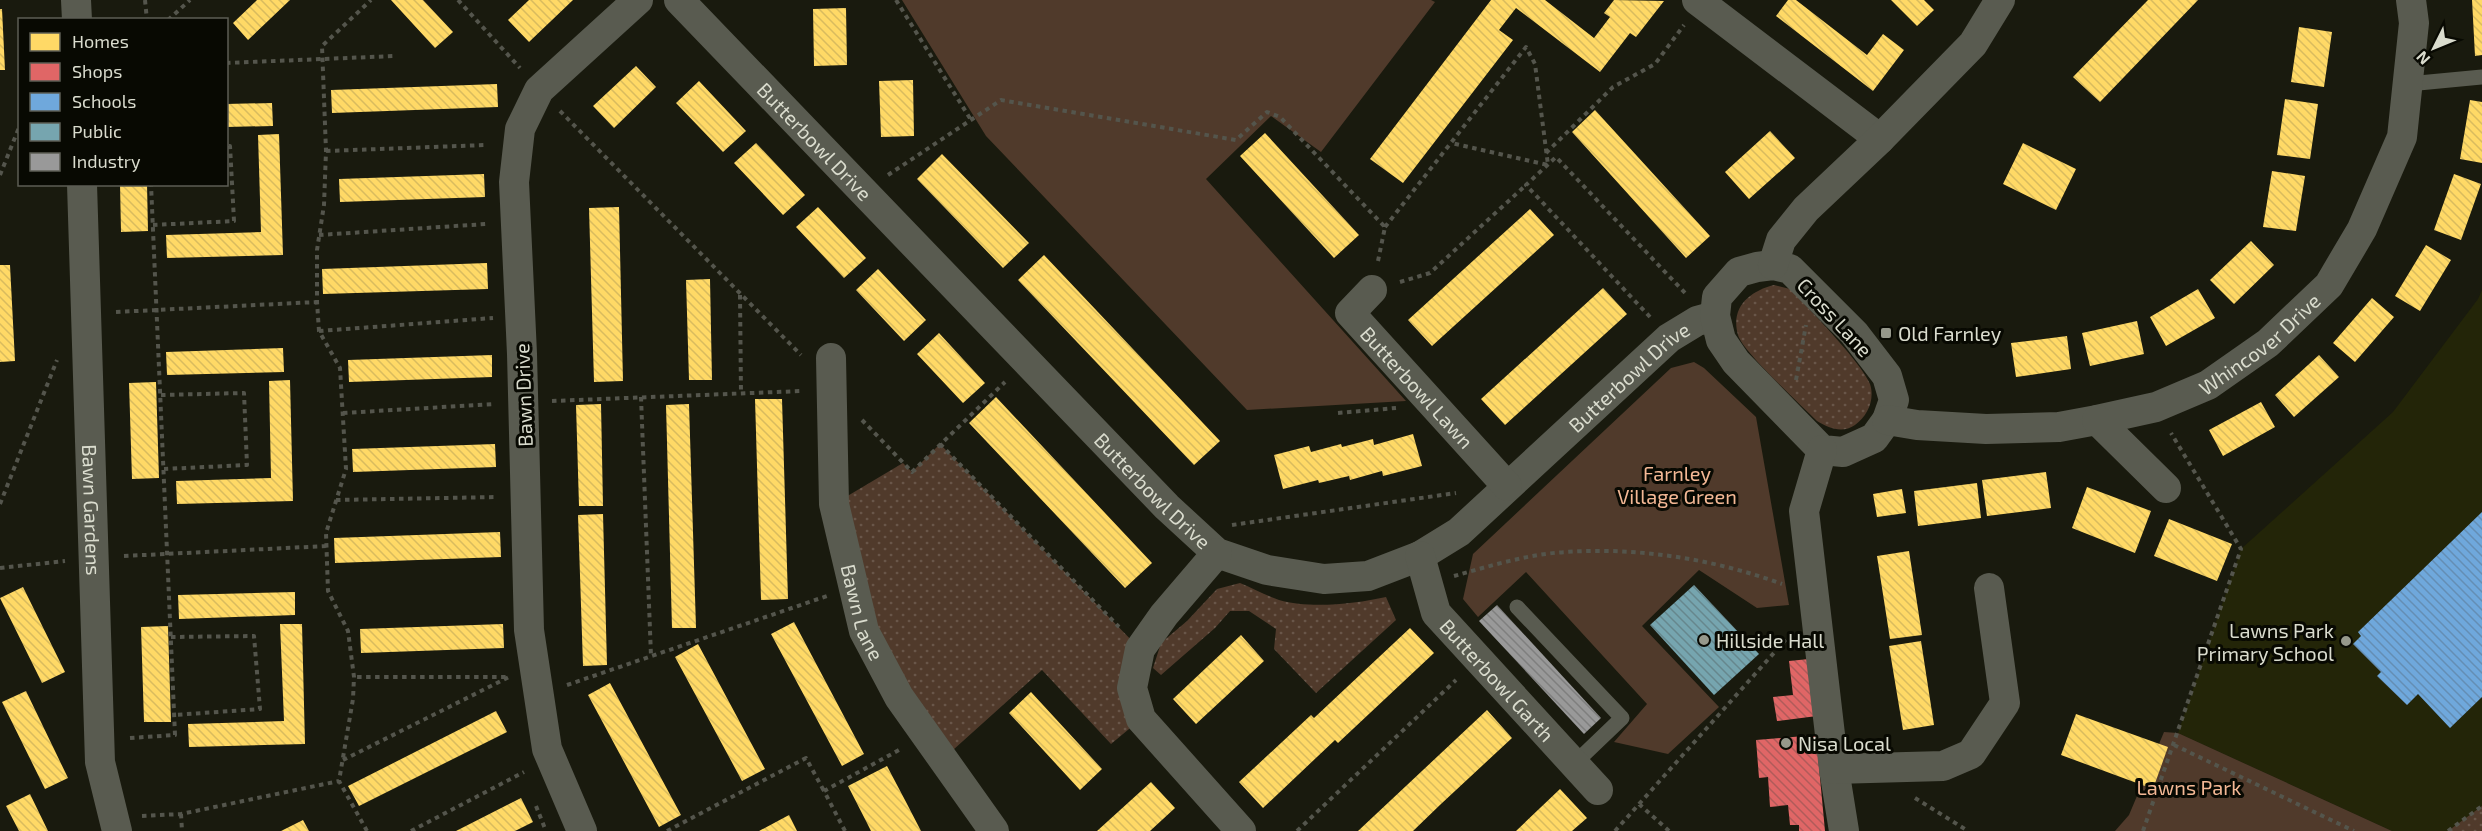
<svg xmlns="http://www.w3.org/2000/svg" width="2482" height="831" font-family="'Exo 2',sans-serif">
<style>
.built{fill:#232508}
.grass{fill:url(#grass-dots)}
.green{fill:#503a2b}
.homes{fill:url(#homes-back-hatch)}
.shops{fill:url(#shops-back-hatch)}
.schools{fill:url(#schools-back-hatch)}
.public{fill:url(#public-back-hatch)}
.industry{fill:url(#industry-back-hatch)}
.lines{fill:none;stroke-linecap:round;stroke-linejoin:round}
.path{stroke:#54554c;stroke-width:4;stroke-dasharray:4.5 4.5;stroke-linecap:butt}
.lane{stroke:#595b50;stroke-width:15}
.street{stroke:#595b50;stroke-width:30}
.poi-dot{fill:#96988b;stroke:#080902;stroke-width:2}
.labels{text-anchor:middle;dominant-baseline:central;stroke-width:6;stroke-linejoin:round;paint-order:stroke}
.street-label{font-size:20px;fill:#dadcce;stroke:#080902}
.poi-label{font-size:20px;fill:#dadcce;stroke:#080902;text-anchor:start}
.park-label{font-size:20px;fill:#f4b895;stroke:#080902}
</style>
<defs>
<pattern id="grass-dots" width="8" height="8" patternUnits="userSpaceOnUse" patternTransform="scale(1.5)"><rect width="8" height="8" fill="#503a2b"/><path d="M2 2h.1M6 6h.1" fill="none" stroke="#695649" stroke-width="1.8" stroke-linecap="round"/></pattern>
<pattern id="homes-back-hatch" width="6" height="6" patternUnits="userSpaceOnUse" patternTransform="scale(1.5)"><rect width="6" height="6" fill="#ffd966"/><path d="M-1 5l2 2M0 0l6 6M5-1l2 2" fill="none" stroke="#d9bb5e"/></pattern>
<pattern id="shops-back-hatch" width="6" height="6" patternUnits="userSpaceOnUse" patternTransform="scale(1.5)"><rect width="6" height="6" fill="#e06666"/><path d="M-1 5l2 2M0 0l6 6M5-1l2 2" fill="none" stroke="#b05b5a"/></pattern>
<pattern id="schools-back-hatch" width="6" height="6" patternUnits="userSpaceOnUse" patternTransform="scale(1.5)"><rect width="6" height="6" fill="#6fa8dc"/><path d="M-1 5l2 2M0 0l6 6M5-1l2 2" fill="none" stroke="#648eb4"/></pattern>
<pattern id="public-back-hatch" width="6" height="6" patternUnits="userSpaceOnUse" patternTransform="scale(1.5)"><rect width="6" height="6" fill="#76a5af"/><path d="M-1 5l2 2M0 0l6 6M5-1l2 2" fill="none" stroke="#66878d"/></pattern>
<pattern id="industry-back-hatch" width="6" height="6" patternUnits="userSpaceOnUse" patternTransform="scale(1.5)"><rect width="6" height="6" fill="#999"/><path d="M-1 5l2 2M0 0l6 6M5-1l2 2" fill="none" stroke="#7f7f7e"/></pattern>
</defs>
<rect width="100%" height="100%" fill="#191a0e"/>
<!-- built -->
<path class="built" d="M 2482,290 L 2482,806 L 2448,831 L 2392,831 L 2178,733 L 2241,549 L 2393,412 L 2478,299 Z"/>
<!-- grass -->
<path class="grass" d="M 1774,285 L 1790,289 C 1809,309 1861,362 1870,384 C 1875,399 1868,416 1855,425 C 1842,434 1829,428 1817,421 C 1801,405 1743,352 1738,335 C 1730,307 1750,291 1774,285 Z
M 940,444 L 1140,649 L 1141,719 L 1111,744 L 1042,670 L 943,759 L 899,697 L 834,504 L 903,463 L 912,472 Z
M 1240,583 C 1252,588 1265,595 1279,600 C 1310,609 1354,604 1386,597 L 1396,620 L 1316,693 L 1274,649 L 1276,629 L 1249,611 L 1230,611 L 1215,628 L 1161,675 L 1153,668 L 1161,643 L 1187,621 L 1217,589 Z
M 2482,806 L 2482,831 L 2448,831 Z"/>
<!-- green -->
<path class="green" d="M 902,0 L 1431,0 L 1435,2 L 1321,152 L 1271,116 L 1206,179 L 1406,401 L 1247,410 L 986,136 Z
M 1694,362 L 1704,368 L 1756,417 L 1789,605 L 1757,608 L 1699,570 L 1642,626 L 1719,707 L 1668,754 L 1614,742 L 1647,704 L 1526,572 L 1478,617 L 1463,599 L 1473,554 L 1671,368 Z
M 2164,732 L 2178,733 L 2392,831 L 2115,831 L 2129,815 Z"/>
<!-- homes -->
<path class="homes" d="M 257,0 L 290,0 L 248,40 L 233,23 Z
M 391,0 L 423,0 L 453,32 L 435,48 Z
M 529,0 L 573,0 L 529,42 L 508,20 Z
M 1491,0 L 1545,0 L 1594,38 L 1610,17 L 1604,13 L 1614,0 L 1664,1 L 1636,37 L 1630,33 L 1600,72 L 1516,8 L 1499,30 L 1513,40 L 1403,183 L 1370,159 Z
M 1788,0 L 1796,0 L 1867,55 L 1883,34 L 1904,50 L 1873,91 L 1776,16 Z
M 1891,0 L 1924,0 L 1934,10 L 1917,26 Z
M 2148,0 L 2198,0 L 2100,102 L 2073,77 Z
M 2472,0 L 2482,0 L 2482,55 L 2475,56 Z
M 846,8 L 847,65 L 814,66 L 813,9 Z
M 0,9 L 2,9 L 5,70 L 0,70 Z
M 2299,27 L 2332,32 L 2324,87 L 2291,82 Z
M 636,66 L 656,87 L 614,128 L 593,106 Z
M 913,80 L 914,136 L 881,137 L 879,81 Z
M 699,81 L 746,131 L 723,152 L 676,103 Z
M 497,84 L 498,107 L 332,113 L 331,90 Z
M 2285,99 L 2318,104 L 2310,159 L 2277,155 Z
M 2470,100 L 2482,102 L 2482,163 L 2460,159 Z
M 272,103 L 273,126 L 226,127 L 226,104 Z
M 1595,110 L 1710,236 L 1686,258 L 1572,132 Z
M 1770,131 L 1795,158 L 1749,199 L 1725,172 Z
M 1265,133 L 1359,235 L 1334,258 L 1240,156 Z
M 279,134 L 283,255 L 167,258 L 166,235 L 261,232 L 258,135 Z
M 756,143 L 805,195 L 783,215 L 734,163 Z
M 2023,143 L 2076,169 L 2056,210 L 2003,184 Z
M 942,154 L 1029,243 L 1003,268 L 917,179 Z
M 2272,171 L 2305,176 L 2296,231 L 2263,227 Z
M 484,174 L 485,197 L 340,202 L 339,179 Z
M 2454,174 L 2481,184 L 2461,240 L 2434,230 Z
M 120,184 L 147,184 L 148,231 L 121,232 Z
M 619,207 L 623,381 L 594,382 L 589,208 Z
M 818,207 L 866,258 L 844,278 L 796,227 Z
M 1530,209 L 1554,235 L 1432,346 L 1408,320 Z
M 2251,241 L 2274,265 L 2234,304 L 2210,280 Z
M 2426,245 L 2451,260 L 2420,311 L 2395,296 Z
M 1044,255 L 1220,441 L 1194,465 L 1018,280 Z
M 487,263 L 488,289 L 323,294 L 322,269 Z
M 0,265 L 10,265 L 15,361 L 0,362 Z
M 878,269 L 926,320 L 904,341 L 856,290 Z
M 710,279 L 712,380 L 689,380 L 686,280 Z
M 1603,288 L 1627,314 L 1505,425 L 1481,399 Z
M 2198,289 L 2215,318 L 2166,346 L 2150,317 Z
M 2372,298 L 2394,317 L 2355,362 L 2333,343 Z
M 2137,321 L 2144,354 L 2090,366 L 2082,333 Z
M 939,333 L 985,383 L 963,403 L 917,354 Z
M 2067,336 L 2071,369 L 2016,377 L 2011,343 Z
M 283,348 L 284,372 L 167,375 L 166,352 Z
M 492,355 L 492,377 L 349,382 L 348,360 Z
M 2319,355 L 2339,377 L 2294,417 L 2275,395 Z
M 290,380 L 293,501 L 177,504 L 176,481 L 271,478 L 269,381 Z
M 156,382 L 159,478 L 132,479 L 129,383 Z
M 996,397 L 1152,563 L 1125,588 L 969,423 Z
M 755,399 L 782,399 L 788,599 L 761,600 Z
M 2261,402 L 2275,427 L 2223,456 L 2209,430 Z
M 601,404 L 603,506 L 579,506 L 576,405 Z
M 689,404 L 696,628 L 672,628 L 666,405 Z
M 1413,434 L 1422,466 L 1383,476 L 1382,471 L 1350,480 L 1349,476 L 1319,483 L 1318,480 L 1283,489 L 1274,455 L 1309,446 L 1311,452 L 1341,444 L 1342,447 L 1373,439 L 1374,445 Z
M 495,444 L 496,467 L 353,472 L 352,449 Z
M 2046,472 L 2051,508 L 1987,516 L 1982,480 Z
M 1977,483 L 1981,518 L 1918,526 L 1914,491 Z
M 2087,487 L 2151,511 L 2135,553 L 2072,528 Z
M 1902,489 L 1906,513 L 1877,517 L 1873,494 Z
M 603,514 L 607,665 L 583,666 L 578,515 Z
M 2169,519 L 2232,544 L 2217,581 L 2154,556 Z
M 500,532 L 501,557 L 335,563 L 334,538 Z
M 1909,551 L 1922,635 L 1890,639 L 1877,556 Z
M 23,587 L 65,672 L 42,683 L 0,598 Z
M 295,592 L 295,615 L 179,619 L 178,595 Z
M 794,622 L 864,754 L 842,766 L 771,634 Z
M 280,624 L 302,624 L 305,744 L 189,747 L 188,724 L 284,721 Z
M 503,624 L 504,648 L 361,653 L 360,629 Z
M 168,626 L 171,722 L 144,722 L 141,627 Z
M 1410,628 L 1434,653 L 1338,743 L 1335,740 L 1263,808 L 1239,782 L 1311,715 L 1314,718 Z
M 1241,635 L 1264,661 L 1196,724 L 1173,699 Z
M 1921,641 L 1934,725 L 1903,730 L 1889,646 Z
M 698,644 L 765,769 L 742,781 L 675,657 Z
M 610,683 L 681,815 L 659,827 L 588,695 Z
M 26,691 L 68,778 L 45,789 L 2,702 Z
M 1031,692 L 1102,769 L 1080,790 L 1009,713 Z
M 1487,710 L 1512,738 L 1441,804 L 1413,831 L 1358,831 Z
M 496,711 L 507,732 L 359,806 L 348,786 Z
M 2076,714 L 2168,747 L 2153,789 L 2061,755 Z
M 887,766 L 906,802 L 921,831 L 871,831 L 867,823 L 848,786 Z
M 1151,782 L 1175,808 L 1150,831 L 1097,831 Z
M 1560,789 L 1587,818 L 1572,831 L 1516,831 Z
M 30,794 L 48,831 L 19,831 L 6,806 Z
M 521,798 L 533,822 L 515,831 L 456,831 Z
M 789,815 L 797,831 L 759,831 Z
M 303,820 L 309,831 L 281,831 Z"/>
<!-- shops -->
<path class="shops" d="M 1809,659 L 1817,716 L 1777,721 L 1773,697 L 1793,695 L 1789,661 Z
M 1816,735 L 1825,831 L 1799,831 L 1799,825 L 1790,825 L 1788,805 L 1770,807 L 1768,777 L 1759,778 L 1756,740 Z"/>
<!-- schools -->
<path class="schools" d="M 2482,512 L 2482,697 L 2450,728 L 2418,694 L 2407,705 L 2377,676 L 2381,672 L 2353,644 L 2361,636 L 2358,632 Z"/>
<!-- public -->
<path class="public" d="M 1694,585 L 1759,654 L 1714,695 L 1650,625 Z"/>
<!-- industry -->
<path class="industry" d="M 1497,605 L 1601,718 L 1584,734 L 1479,621 Z"/>
<g class="lines">
<!-- path -->
<path class="path" d="M 145,0 L 147,20
M 458,0 L 520,68
M 896,0 L 971,120
M 168,20 L 190,0
M 226,63 L 394,56
M 560,111 L 801,355
M 326,151 L 486,145
M 1546,153 L 1613,87 L 1655,64 L 1684,25
M 0,175 L 20,125
M 888,175 L 1001,100 L 1236,140 L 1267,112 L 1280,117 L 1385,227 L 1378,261
M 153,225 L 234,221 L 230,146 L 226,146
M 1385,227 L 1526,47 L 1535,64 L 1548,165 L 1451,143
M 319,235 L 486,224
M 1400,282 L 1430,273 L 1526,185
M 740,295 L 741,394
M 116,312 L 317,302
M 1650,317 L 1526,185 L 1556,157 L 1686,294
M 319,331 L 493,318
M 1796,380 L 1806,325
M 161,395 L 244,393 L 247,465 L 164,469
M 641,397 L 651,656
M 552,401 L 802,391
M 343,413 L 494,404
M 1338,413 L 1396,408
M 862,420 L 912,472 L 1005,382
M 940,444 L 1119,627
M 336,500 L 497,497
M 0,504 L 57,360
M 1232,525 L 1456,493
M 124,556 L 327,546
M 0,568 L 65,561
M 1454,576 C 1490,566 1528,554 1566,552 C 1638,547 1714,559 1782,584
M 171,637 L 254,636 L 260,709 L 174,715
M 567,685 L 827,596
M 130,738 L 175,735 L 151,184
M 2174,745 L 2354,831
M 343,760 L 509,677 L 354,677
M 1915,798 L 1968,831
M 1639,804 L 1669,831
M 536,806 L 546,831
M 181,814 L 182,831
M 142,816 L 181,814 L 339,781
M 367,831 L 339,781 L 353,699 L 354,677 L 348,631 L 328,591 L 326,533 L 346,469 L 340,368 L 319,331 L 317,302 L 317,250 L 324,205 L 326,151 L 322,46 L 371,0
M 411,831 L 524,772
M 667,831 L 806,758 L 824,791
M 845,831 L 824,791 L 899,750
M 1297,831 L 1456,680
M 1615,831 L 1789,636
M 2143,831 L 2241,549 L 2171,433
M 2448,831 L 2482,806"/>
<!-- lane -->
<path class="lane" d="M 2408,84 L 2482,77
M 1517,607 L 1622,718 L 1574,764"/>
<!-- street -->
<g class="street">
<path d="M 76,0 L 77,20"/>
<path id="s1" d="M 679,0 L 1167,507 L 1217,553 L 1267,570 L 1324,579 L 1368,576 L 1420,556 L 1459,532 L 1669,338 L 1697,321 L 1715,316"/>
<path d="M 1697,0 L 1880,139"/>
<path id="s2" d="M 82,184 L 100,762 L 117,831"/>
<path d="M 1773,265 L 1790,269 L 1854,333 L 1887,376 L 1894,400 L 1887,420 L 1874,438 L 1843,452 L 1822,450 L 1736,362 L 1721,340 L 1715,316 L 1717,297 L 1739,272 L 1757,267 Z"/>
<path d="M 1773,265 L 1781,240 L 1806,209 L 1880,139 L 1973,44 L 2000,0"/>
<path id="s3" d="M 1372,290 L 1350,313 L 1507,486"/>
<path id="s4" d="M 831,358 L 834,504 L 864,631 L 899,697 L 994,831"/>
<path id="s5" d="M 1887,420 L 1917,425 L 1986,429 L 2059,427 L 2097,420 L 2156,407 L 2208,385 L 2268,343 L 2329,285 L 2362,229 L 2402,137 L 2414,23 L 2411,0"/>
<path d="M 2097,420 L 2166,488"/>
<path d="M 1822,450 L 1804,511 L 1834,769 L 1844,831"/>
<path d="M 1217,553 L 1164,615 L 1140,649 L 1132,688 L 1141,719 L 1241,831"/>
<path id="s6" d="M 1420,556 L 1436,613 L 1598,790"/>
<path d="M 1834,769 L 1943,766 L 1971,754 L 2005,703 L 1989,588"/>
<path d="M 582,831 L 547,749 L 529,630 L 522,354 L 514,182 L 520,129 L 539,90 L 638,0"/>
</g>
</g>
<!-- markers -->
<g class="poi-dot">
<rect x="1880" y="327" width="12" height="12" rx="3"/>
<circle cx="1704" cy="640" r="6"/>
<circle cx="2346" cy="641" r="6"/>
<circle cx="1786" cy="743" r="6"/>
</g>
<g class="labels">
<!-- street labels -->
<g class="street-label">
<text stroke="none"><textPath href="#s1" startOffset="196">Butterbowl Drive</textPath></text>
<text transform="translate(1835 317) rotate(47)">Cross Lane</text>
<text stroke="none"><textPath href="#s5" startOffset="394">Whincover Drive</textPath></text>
<text stroke="none"><textPath href="#s1" startOffset="1258">Butterbowl Drive</textPath></text>
<text stroke="none"><textPath href="#s3" startOffset="132">Butterbowl Lawn</textPath></text>
<text transform="translate(523 395) rotate(-92)">Bawn Drive</text>
<text stroke="none"><textPath href="#s1" startOffset="682">Butterbowl Drive</textPath></text>
<text stroke="none"><textPath href="#s2" startOffset="326">Bawn Gardens</textPath></text>
<text stroke="none"><textPath href="#s4" startOffset="258">Bawn Lane</textPath></text>
<text stroke="none"><textPath href="#s6" startOffset="150">Butterbowl Garth</textPath></text>
</g>
<!-- poi labels -->
<g class="poi-label">
<text x="1898" y="333">Old Farnley</text>
<text x="2334" y="630" text-anchor="end">Lawns Park<tspan x="2334" dy="23">Primary School</tspan></text>
<text x="1716" y="640">Hillside Hall</text>
<text x="1798" y="743">Nisa Local</text>
</g>
<!-- park labels -->
<g class="park-label">
<text x="1677" y="473">Farnley<tspan x="1677" dy="23">Village Green</tspan></text>
<text x="2189" y="787">Lawns Park</text>
</g>
</g>
<!-- legend -->
<rect x="18" y="18" width="210" height="168" fill="#080902" stroke="#5c5d54" stroke-width="1.5"/>
<rect x="30" y="33" width="30" height="18" fill="#ffd966" stroke="#5c5d54" stroke-width="1.5"/>
<text x="72" y="48" font-size="18" fill="#dadcce">Homes</text>
<rect x="30" y="63" width="30" height="18" fill="#e06666" stroke="#5c5d54" stroke-width="1.5"/>
<text x="72" y="78" font-size="18" fill="#dadcce">Shops</text>
<rect x="30" y="93" width="30" height="18" fill="#6fa8dc" stroke="#5c5d54" stroke-width="1.5"/>
<text x="72" y="108" font-size="18" fill="#dadcce">Schools</text>
<rect x="30" y="123" width="30" height="18" fill="#76a5af" stroke="#5c5d54" stroke-width="1.5"/>
<text x="72" y="138" font-size="18" fill="#dadcce">Public</text>
<rect x="30" y="153" width="30" height="18" fill="#999999" stroke="#5c5d54" stroke-width="1.5"/>
<text x="72" y="168" font-size="18" fill="#dadcce">Industry</text>
<!-- north arrow -->
<g transform="translate(2434 48) rotate(227)" stroke="#080902" stroke-width="4.5" paint-order="stroke">
<path d="M0-4.5L10 22L0 15L-10 22Z" fill="#dadcce"/>
<text y="-9" font-size="16" font-weight="bold" text-anchor="middle" fill="#dadcce">N</text>
</g>
</svg>
